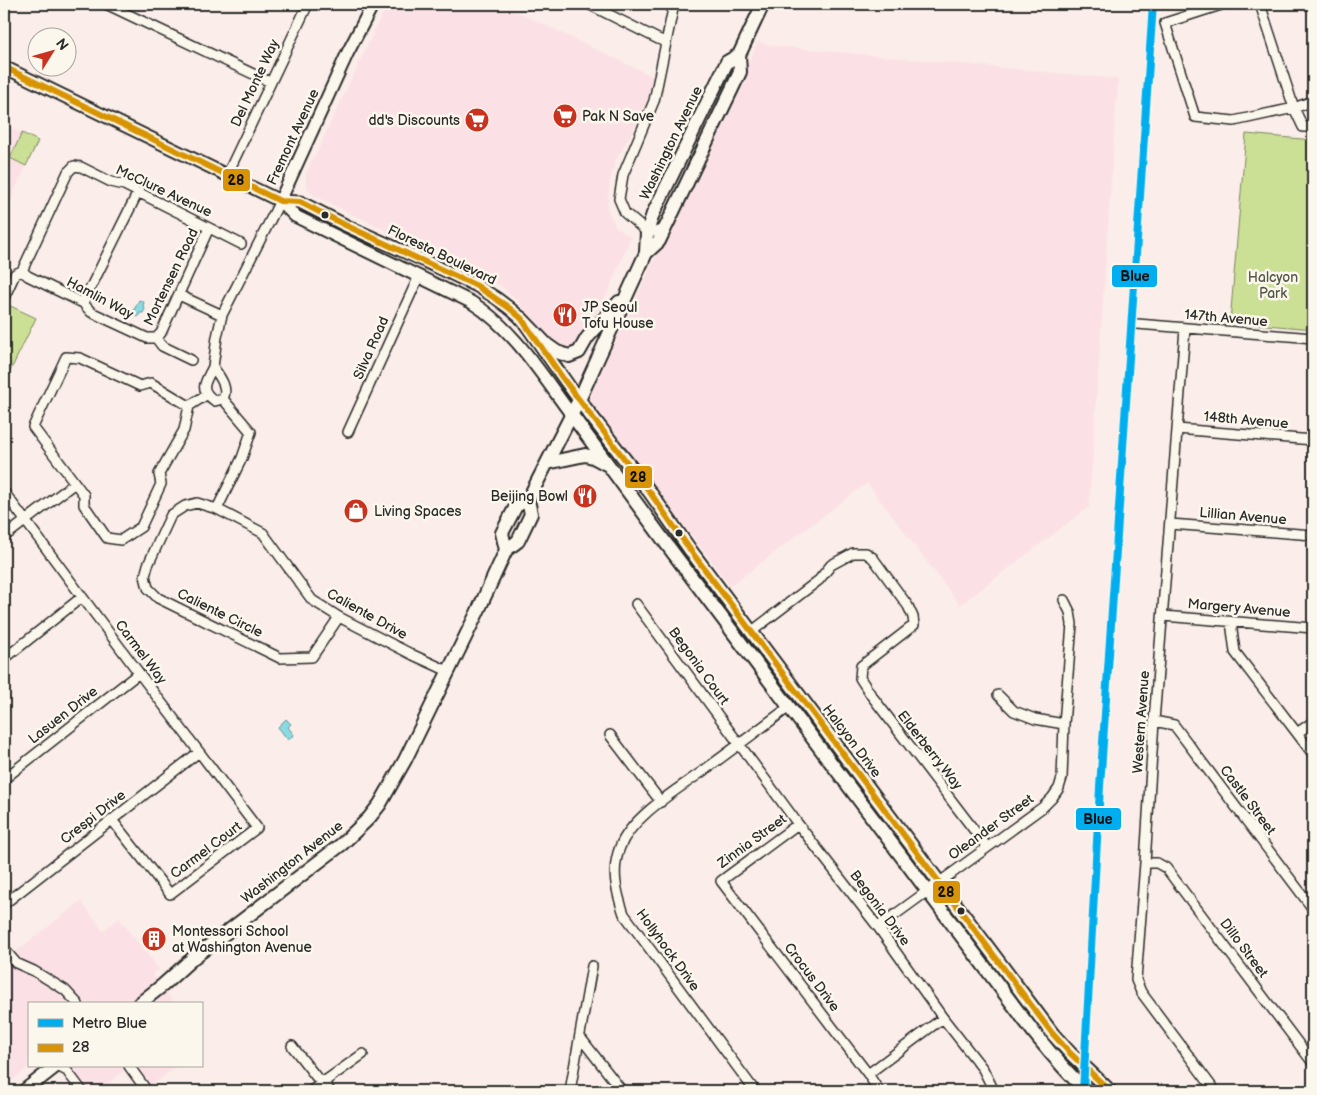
<svg xmlns="http://www.w3.org/2000/svg" width="1317" height="1095" font-family="'Balsamiq Sans',sans-serif">
<style>
.built{fill:#fbe1e5}
.green{fill:#cbe095;stroke:#7b8660}
.water{fill:#89dae1;stroke:#639498}
.lines{fill:none;stroke-linecap:round;stroke-linejoin:round}
.minor-casing{stroke:#2b2b2b;stroke-width:12}
.tertiary-casing{stroke:#2b2b2b;stroke-width:15}
.secondary-casing{stroke:#2b2b2b;stroke-width:16}
.minor{stroke:#fbf7ec;stroke-width:9}
.tertiary{stroke:#fbf7ec;stroke-width:11}
.secondary{stroke:#fbf7ec;stroke-width:12}
.bus-1-casing{stroke:#fbf7ec;stroke-width:10}
.bus-1{stroke:#d89406;stroke-width:6}
.metro-1-casing{stroke:#fbf7ec;stroke-width:11}
.metro-1{stroke:#00aeef;stroke-width:8}
.bus-dot{fill:#2b2b2b;stroke:#fbf7ec;stroke-width:2}
.labels{text-anchor:middle;dominant-baseline:central;stroke-width:5;stroke-linejoin:round;paint-order:stroke}
.street-label{font-size:14px;fill:#2b2b2b;stroke:#fbf7ec}
.poi-label{font-size:14px;fill:#2b2b2b;stroke:#fbf7ec;text-anchor:start}
.park-label{font-size:14px;fill:#535846;stroke:#fbf7ec}
.line-badge{stroke:#fbf7ec;stroke-width:2}
.pale-badge-label{font-size:14px;text-anchor:middle;font-weight:bold;fill:#111}
</style>
<rect width="100%" height="100%" fill="#fbede9"/>
<filter id="ink" filterUnits="userSpaceOnUse"><feTurbulence type="fractalNoise" baseFrequency=".02" numOctaves="2"/><feDisplacementMap in="SourceGraphic" scale="10" xChannelSelector="R" yChannelSelector="G"/><feConvolveMatrix kernelMatrix="1 2 1 2 8 2 1 2 1" color-interpolation-filters="sRGB"/></filter>
<g filter="url(#ink)">
<!-- built -->
<path class="built" d="M 387,4 L 501,4 L 656,78 L 640,119 L 616,159 L 610,180 L 607,209 L 616,227 L 631,237 L 609,290 L 582,338 L 574,347 L 562,350 L 552,343 L 514,297 L 499,285 L 315,196 L 309,191 L 306,185 L 306,175 L 311,162 L 318,150 Z
M 758,42 L 776,46 L 1118,79 L 1089,507 L 960,605 L 867,483 L 730,586 L 588,399 Z
M 4,125 L 38,141 L 4,213 Z
M 81,901 L 103,931 L 119,918 L 159,969 L 153,975 L 175,1004 L 29,1004 L 29,1066 L 30,1066 L 4,1087 L 4,961 Z
M 69,1066 L 177,1066 L 144,1091 L 137,1091 L 124,1071 L 98,1091 L 87,1091 Z"/>
<!-- green -->
<path class="green" d="M 22,133 L 38,141 L 26,166 L 10,158 Z
M 1246,134 L 1313,140 L 1313,329 L 1230,322 Z
M 4,303 L 36,318 L 4,384 Z"/>
<!-- water -->
<path class="water" d="M 139,300 L 144,302 L 143,306 L 145,309 L 143,313 L 140,313 L 138,317 L 132,314 Z
M 286,719 L 291,724 L 288,727 L 294,735 L 288,740 L 278,727 Z"/>
<g class="lines">
<defs>
<path id="minor" d="M 106,4 L 270,82
M 588,4 L 658,39 L 666,42
M 1224,4 L 1165,23 L 1195,117 L 1234,121 L 1294,108 L 1313,101
M 1260,4 L 1294,108 L 1303,127 L 1313,127
M 227,175 L 308,4
M 664,229 L 655,232 L 647,232 L 625,213 L 619,199 L 623,175 L 654,101 L 674,4
M 22,271 L 28,276 L 83,303 L 91,312 L 147,338 L 156,338 L 162,346 L 191,360
M 179,295 L 222,315
M 4,298 L 15,274 L 22,271 L 68,172 L 74,166 L 81,167 L 111,182 L 124,185 L 241,244
M 83,303 L 138,192
M 1137,324 L 1313,338
M 1185,329 L 1154,721 L 1145,863 L 1136,980 L 1141,992 L 1215,1091
M 156,338 L 161,333 L 209,228
M 213,367 L 217,337 L 222,315 L 280,201
M 213,367 C 219,376 229,387 223,399 L 215,401 C 198,389 205,383 213,367 Z
M 189,406 L 151,383 L 140,386 L 80,358 L 66,357 L 33,427 L 84,495 L 84,505 L 107,538 L 121,540 L 141,527 L 161,484 L 159,474 L 184,430 L 189,406 L 206,395
M 1177,429 L 1313,440
M 348,432 L 419,276
M 4,492 L 139,673 L 257,828 L 170,894 L 112,820
M 217,509 L 242,458 L 251,432 L 223,399
M 1170,524 L 1313,535
M 4,537 L 75,483
M 636,604 L 798,824 L 878,927 L 943,1018 L 983,1069 L 994,1091
M 1163,616 L 1313,628
M 339,617 L 312,657 L 280,658 L 158,598 L 148,588 L 145,576 L 148,565 L 171,515 L 185,506 L 197,503 L 217,509 L 263,533 L 312,600 L 339,617 L 413,655 L 448,671
M 1231,622 L 1235,652 L 1313,754
M 751,632 L 819,580 L 831,565 L 853,553 L 866,553 L 873,558 L 908,606 L 913,617 L 914,625 L 861,666 L 860,678 L 871,695 L 987,847
M 4,659 L 82,597
M 998,695 L 1014,711 L 1035,719 L 1064,724
M 1154,721 L 1174,725 L 1313,909
M 1297,733 L 1313,722
M 610,735 L 661,802
M 4,779 L 139,673
M 798,824 L 721,881 L 868,1074 L 879,1091
M 1145,863 L 1157,863 L 1166,868 L 1313,1063
M 4,904 L 199,752
M 878,927 L 1043,807 L 1052,798 L 1059,788 L 1062,778 L 1064,724 L 1072,624 L 1070,612 L 1064,600
M 4,949 L 16,963 L 34,971 L 65,990 L 78,1004
M 580,1037 L 622,1091
M 292,1046 L 317,1078 L 323,1081 L 330,1091
M 57,1066 L 67,1071 L 82,1091
M 129,1066 L 147,1091
M 868,1074 L 943,1018
M 311,1091 L 363,1054
M 570,1091 L 592,966
M 755,1091 L 624,914 C 616,891 611,870 620,847 C 632,816 677,790 703,771 C 732,750 761,728 789,707"/>
<path id="tertiary" d="M 4,67 L 280,201 L 295,216 L 471,302 C 514,329 541,374 571,414
M 280,201 L 300,202 L 345,225 L 425,261 L 477,286 L 496,298 L 508,307 L 521,318 L 579,400
M 280,201 L 348,52 L 373,4"/>
<path id="secondary" d="M 646,253 L 659,241 L 740,72 L 739,55 L 763,4
M 521,318 L 547,345 L 557,352 L 569,356 L 579,352 L 587,338 L 619,302
M 579,400 L 649,491 L 691,551 L 1052,1033 L 1070,1053 L 1110,1091
M 571,414 L 665,542 L 1020,1014 C 1040,1042 1062,1067 1086,1091
M 547,463 L 585,455 L 593,457 L 606,464
M 506,550 L 502,533 L 516,506 L 528,500 L 579,400 L 646,253 L 647,232 L 653,214 L 727,62 L 739,55
M 139,1004 L 163,985 L 193,958 L 342,844 L 369,818 L 380,804 L 405,760 L 478,611 L 506,550 L 518,541 L 520,537 L 531,514 L 528,500
M 24,1091 L 56,1066"/>
</defs>
<!-- minor casing -->
<use href="#minor" class="minor-casing"/>
<!-- tertiary casing -->
<use href="#tertiary" class="tertiary-casing"/>
<!-- secondary casing -->
<use href="#secondary" class="secondary-casing"/>
<!-- minor -->
<use href="#minor" class="minor"/>
<!-- tertiary -->
<use href="#tertiary" class="tertiary"/>
<!-- secondary -->
<use href="#secondary" class="secondary"/>
<defs>
<path id="bus-1" d="M 4,67 L 280,201 L 300,202 L 345,225 L 477,286 L 508,307 L 521,318 L 564,380 L 649,491 L 691,551 L 1052,1033 L 1070,1053 L 1110,1091"/>
</defs>
<!-- bus-1 casing -->
<use href="#bus-1" class="bus-1-casing"/>
<!-- bus-1 -->
<use href="#bus-1" class="bus-1"/>
<defs>
<path id="metro-1" d="M 1083,1091 L 1100,787 L 1153,4"/>
</defs>
<!-- metro-1 casing -->
<use href="#metro-1" class="metro-1-casing"/>
<!-- metro-1 -->
<use href="#metro-1" class="metro-1"/>
</g>
</g>
<!-- icons -->
<defs>
<symbol id="supermarket-disc" viewBox="-11 -11 22 22"><circle r="9.5" fill="#c8321e" stroke="#fbf7ec"/><path d="M-6-5.5h2.5l.6 2H6L4.5 2H-2.5L-4.4-4H-6ZM-1.5 3.2a1.3 1.3 0 1 0 .1 0ZM3 3.2a1.3 1.3 0 1 0 .1 0Z" fill="#fff"/></symbol>
<symbol id="restaurant-disc" viewBox="-11 -11 22 22"><circle r="9.5" fill="#c8321e" stroke="#fbf7ec"/><path d="M-5-6h1v4h1v-4h1v4h1v-4h1v5L-1.5 .5V6h-2V.5L-5-1ZM5-6V6H3V1.5H1.5Q1.5-4 5-6Z" fill="#fff"/></symbol>
<symbol id="shop-disc" viewBox="-11 -11 22 22"><circle r="9.5" fill="#c8321e" stroke="#fbf7ec"/><path d="M-5-2.5h2.3a2.7 3.5 0 0 1 5.4 0H5L5.5 6h-11ZM-1.5-2.5h3a1.5 2.3 0 0 0-3 0Z" fill="#fff"/></symbol>
<symbol id="building-disc" viewBox="-11 -11 22 22"><circle r="9.5" fill="#c8321e" stroke="#fbf7ec"/><path d="M-4-6H4V6H1V3H-1V6H-4ZM-2.5-4.3h1.7v1.8h-1.7ZM.8-4.3h1.7v1.8H.8ZM-2.5-1h1.7V.8h-1.7ZM.8-1h1.7V.8H.8Z" fill="#fff"/></symbol>
</defs>
<g fill-rule="evenodd">
<use href="#supermarket-disc" x="551" y="102" width="28" height="28"/>
<use href="#supermarket-disc" x="463" y="106" width="28" height="28"/>
<use href="#restaurant-disc" x="551" y="301" width="28" height="28"/>
<use href="#restaurant-disc" x="571" y="482" width="28" height="28"/>
<use href="#shop-disc" x="342" y="497" width="28" height="28"/>
<use href="#building-disc" x="140" y="925" width="28" height="28"/>
</g>
<!-- markers -->
<g class="bus-dot">
<circle cx="325" cy="215" r="4.5"/>
<circle cx="679" cy="533" r="4.5"/>
<circle cx="961" cy="911" r="4.5"/>
</g>
<g class="labels">
<!-- street labels -->
<g class="street-label">
<text transform="translate(255 83) rotate(-65)">Del Monte Way</text>
<text transform="translate(293 137) rotate(-65)">Fremont Avenue</text>
<text transform="translate(671 143) rotate(-64)">Washington Avenue</text>
<text transform="translate(164 191) rotate(25)">McClure Avenue</text>
<text transform="translate(442 255) rotate(26)">Floresta Boulevard</text>
<text transform="translate(171 277) rotate(-64)">Mortensen Road</text>
<text transform="translate(100 298) rotate(28)">Hamlin Way</text>
<text transform="translate(1226 318) rotate(5)">147th Avenue</text>
<text transform="translate(371 348) rotate(-66)">Silva Road</text>
<text transform="translate(1246 420) rotate(5)">148th Avenue</text>
<text transform="translate(1243 516) rotate(5)">Lillian Avenue</text>
<text transform="translate(1239 608) rotate(5)">Margery Avenue</text>
<text transform="translate(220 613) rotate(26)">Caliente Circle</text>
<text transform="translate(367 614) rotate(29)">Caliente Drive</text>
<text transform="translate(141 652) rotate(53)">Carmel Way</text>
<text transform="translate(699 666) rotate(54)">Begonia Court</text>
<text transform="translate(63 715) rotate(-38)">Lasuen Drive</text>
<text transform="translate(1141 722) rotate(-86)">Western Avenue</text>
<text transform="translate(852 741) rotate(53)">Halcyon Drive</text>
<text transform="translate(930 750) rotate(52)">Elderberry Way</text>
<text transform="translate(1248 800) rotate(53)">Castle Street</text>
<text transform="translate(93 817) rotate(-38)">Crespi Drive</text>
<text transform="translate(991 827) rotate(-36)">Oleander Street</text>
<text transform="translate(752 841) rotate(-36)">Zinnia Street</text>
<text transform="translate(206 850) rotate(-37)">Carmel Court</text>
<text transform="translate(292 862) rotate(-38)">Washington Avenue</text>
<text transform="translate(880 908) rotate(53)">Begonia Drive</text>
<text transform="translate(1244 948) rotate(53)">Dillo Street</text>
<text transform="translate(668 950) rotate(54)">Hollyhock Drive</text>
<text transform="translate(812 977) rotate(53)">Crocus Drive</text>
</g>
<!-- poi labels -->
<g class="poi-label">
<text x="582" y="116">Pak N Save</text>
<text x="460" y="120" text-anchor="end">dd's Discounts</text>
<text x="582" y="307">JP Seoul<tspan x="582" dy="16">Tofu House</tspan></text>
<text x="568" y="496" text-anchor="end">Beijing Bowl</text>
<text x="374" y="511">Living Spaces</text>
<text x="172" y="931">Montessori School<tspan x="172" dy="16">at Washington Avenue</tspan></text>
</g>
<!-- park labels -->
<g class="park-label">
<text x="1273" y="277">Halcyon<tspan x="1273" dy="16">Park</tspan></text>
</g>
</g>
<g class="line-badge">
<rect x="222" y="168" width="29" height="24" rx="5" fill="#d89406"/>
<rect x="1111" y="264" width="47" height="24" rx="5" fill="#00aeef"/>
<rect x="624" y="465" width="29" height="24" rx="5" fill="#d89406"/>
<rect x="1075" y="807" width="47" height="24" rx="5" fill="#00aeef"/>
<rect x="932" y="880" width="29" height="24" rx="5" fill="#d89406"/>
</g>
<g class="pale-badge-label">
<text x="236" y="185">28</text>
<text x="1135" y="281">Blue</text>
<text x="638" y="482">28</text>
<text x="1098" y="824">Blue</text>
<text x="946" y="897">28</text>
</g>
<!-- margin -->
<rect width="1317" height="1095" fill="none" stroke="#fbf7ec" stroke-width="20"/>
<rect x="10" y="10" width="1297" height="1075" fill="none" stroke="#2b2b2b" stroke-width="2" filter="url(#ink)"/>
<!-- legend -->
<rect x="28" y="1002" width="175" height="65" fill="#fbf7ec" stroke="#a8a59f"/>
<rect x="38" y="1019" width="25" height="8" fill="#00aeef" stroke="#a8a59f"/>
<text x="72" y="1028" font-size="15" fill="#2b2b2b">Metro Blue</text>
<rect x="38" y="1044" width="25" height="8" fill="#d89406" stroke="#a8a59f"/>
<text x="72" y="1052" font-size="15" fill="#2b2b2b">28</text>
<!-- north arrow -->
<g transform="translate(52 52) rotate(53)"><circle r="24" fill="#fbf7ec" stroke="#a8a59f"/>
<path d="M0-4L9 19L0 12L-9 19Z" fill="#c8321e"/>
<text y="-8" font-size="14" font-weight="bold" text-anchor="middle" fill="#2b2b2b">N</text>
</g>
</svg>
